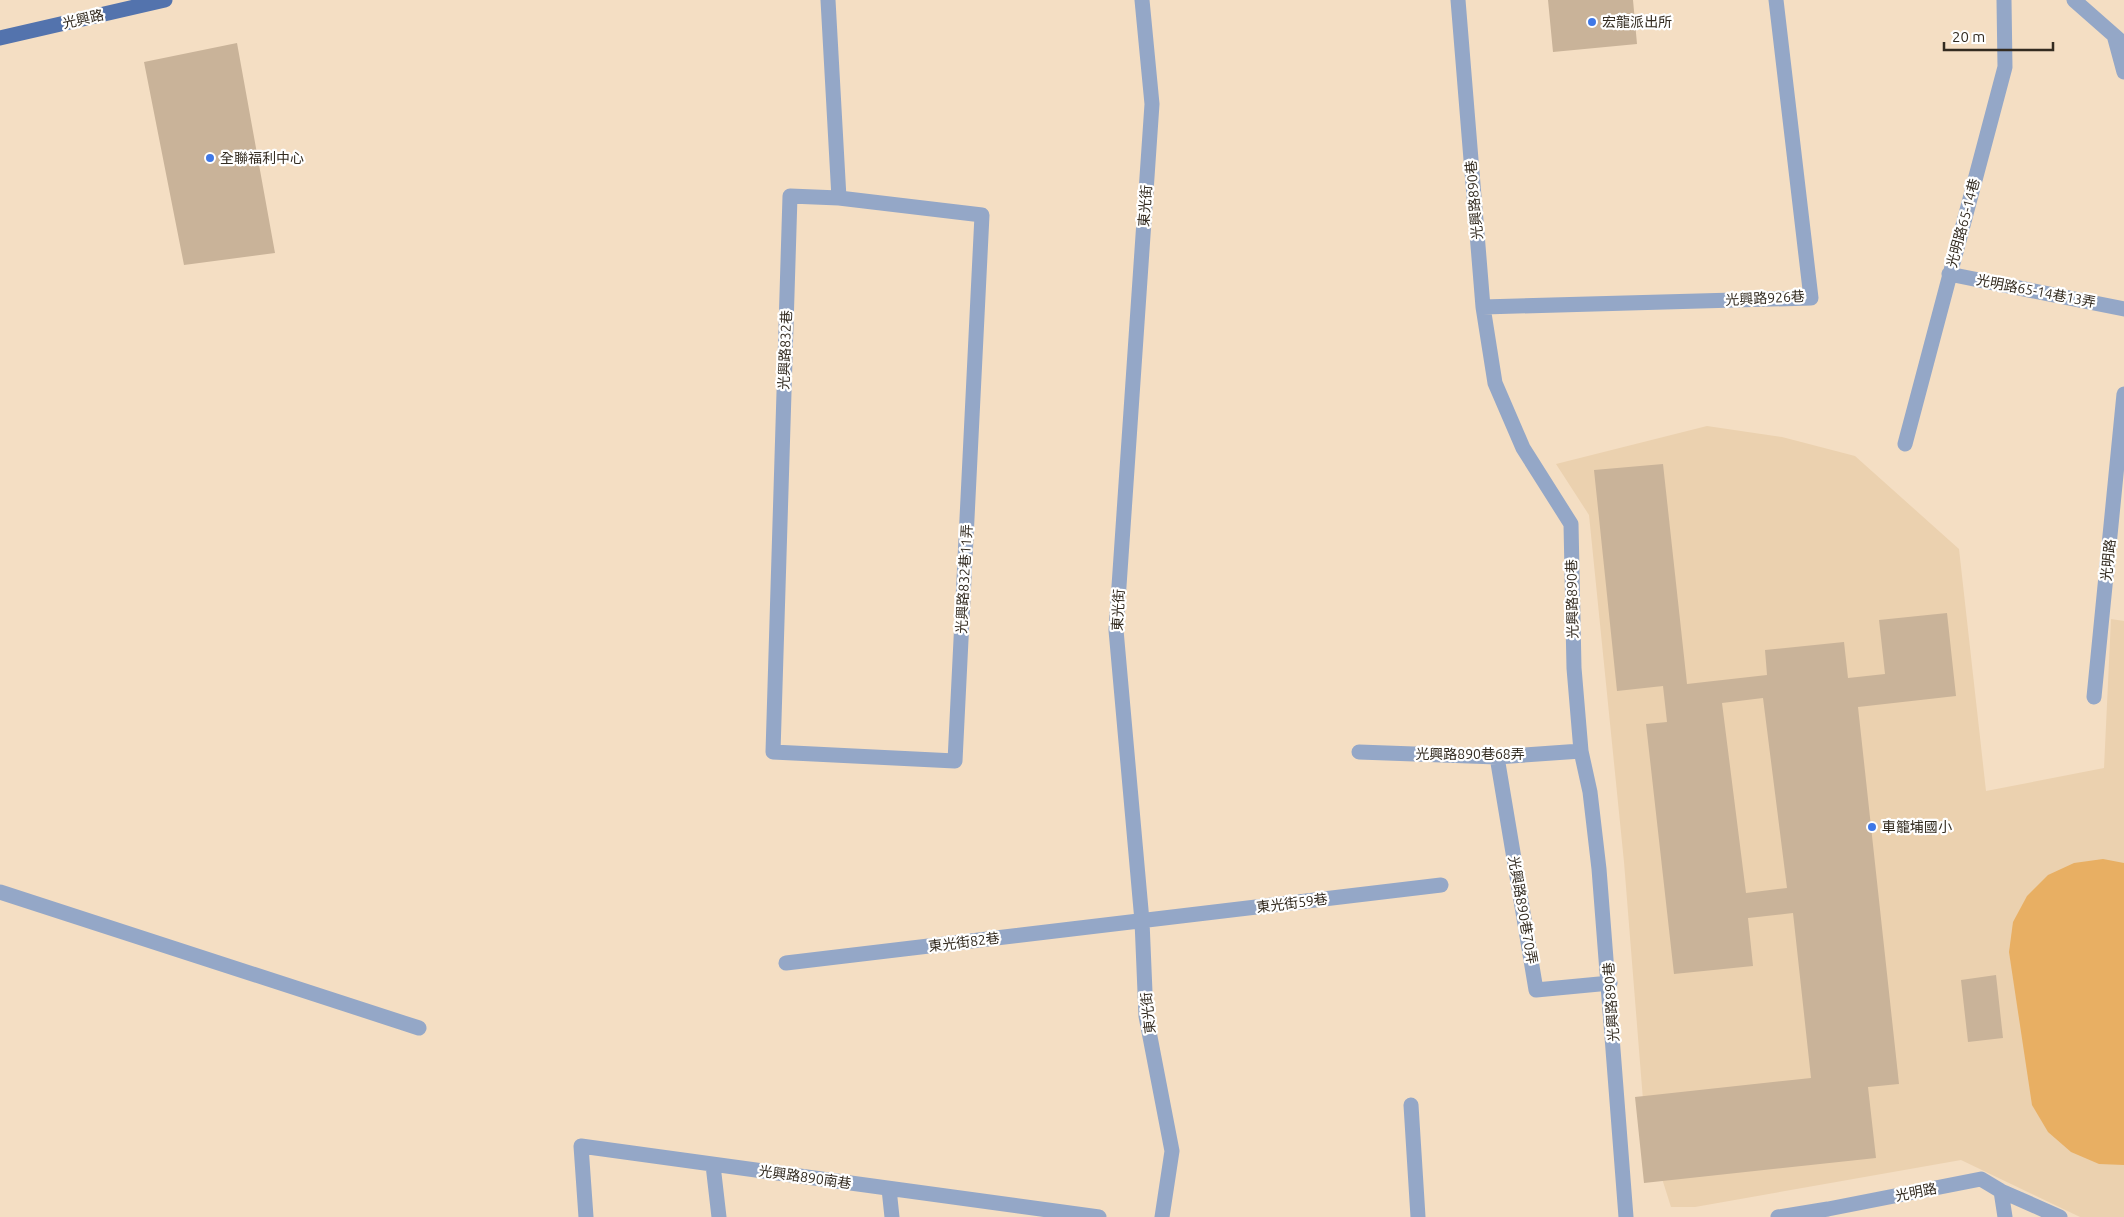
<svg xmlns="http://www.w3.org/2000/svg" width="2124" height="1217" font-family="Ubuntu,'Noto Sans TC',sans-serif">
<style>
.built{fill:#ebd1af}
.green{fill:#e8af63}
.building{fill:#c9b399;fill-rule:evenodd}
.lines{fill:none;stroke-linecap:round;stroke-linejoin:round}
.minor{stroke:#94a7c7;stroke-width:15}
.major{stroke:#5373ad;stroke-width:15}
.poi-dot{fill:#3f78e7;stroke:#fff;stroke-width:2}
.labels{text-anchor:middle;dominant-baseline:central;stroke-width:4.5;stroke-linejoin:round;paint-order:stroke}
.street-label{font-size:14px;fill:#332b20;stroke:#fff}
.poi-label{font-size:14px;fill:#332b20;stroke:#fff;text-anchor:start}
</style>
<rect width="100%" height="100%" fill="#f4dec3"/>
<!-- built -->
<path class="built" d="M 1707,426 L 1782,437 L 1855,456 L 1959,549 L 1986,791 L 2104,768 L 2111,619 L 2124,621 L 2124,1217 L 2080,1217 L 1961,1160 L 1695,1207 L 1671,1207 L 1645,1125 L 1624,862 L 1589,515 L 1556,464 Z"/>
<!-- green -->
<path class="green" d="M 2103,859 L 2124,863 L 2124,1165 L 2099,1164 L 2071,1152 L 2048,1132 L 2032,1105 L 2009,952 L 2013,922 L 2027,896 L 2048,875 L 2074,863 Z"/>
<!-- building -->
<path class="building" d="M 1548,0 L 1633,0 L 1637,44 L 1553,52 Z
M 237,43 L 275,253 L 184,265 L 144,62 Z
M 1663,464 L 1687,684 L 1767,675 L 1765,650 L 1844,642 L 1848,678 L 1885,674 L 1879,620 L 1947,613 L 1956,696 L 1858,707 L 1899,1084 L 1868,1087 L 1876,1158 L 1644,1183 L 1635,1097 L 1811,1078 L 1793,913 L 1748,918 L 1753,966 L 1674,974 L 1646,724 L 1667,722 L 1663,686 L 1617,691 L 1594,470 ZM 1763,698 L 1787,888 L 1746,893 L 1722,703 Z
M 1996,975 L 2003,1038 L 1968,1042 L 1961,980 Z"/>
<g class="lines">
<!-- minor -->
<path class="minor" d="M 828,0 L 839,198 L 790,196 L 773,752 L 955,761 L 982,215 L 839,198
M 1142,0 L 1152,104 L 1116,630 L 1142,921 L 1146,1016 L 1172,1151 L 1162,1217
M 1458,0 L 1483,307 L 1495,383 L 1523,448 L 1571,524 L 1574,668 L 1581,751 L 1590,792 L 1599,869 L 1626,1217
M 2074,0 L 2124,44
M 2114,35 L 2124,72
M 1949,274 L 2124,309
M 1483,307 L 1811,298 L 1776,0
M 1905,444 L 2005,67 L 2004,0
M 2094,697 L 2124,394
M 1359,752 L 1497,757 L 1581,751
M 1497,757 L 1536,990 L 1610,983
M 0,892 L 419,1028
M 786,963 L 1441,885
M 1411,1105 L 1418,1217
M 713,1165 L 719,1217
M 889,1189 L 892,1217
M 2001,1191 L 2005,1217
M 586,1217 L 581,1146 L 1099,1217
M 1778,1217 L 1828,1209 L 1981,1179 L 2001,1191 L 2060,1217"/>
<!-- major -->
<path class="major" d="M 0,38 L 165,0"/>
</g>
<!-- markers -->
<g class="poi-dot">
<circle cx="1592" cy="22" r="5"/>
<circle cx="210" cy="158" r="5"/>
<circle cx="1872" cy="827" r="5"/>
</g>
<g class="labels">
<!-- street labels -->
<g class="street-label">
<text transform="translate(83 19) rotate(-13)">光興路</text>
<text transform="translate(1474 200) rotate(-95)">光興路890巷</text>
<text transform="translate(1145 206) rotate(-86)">東光街</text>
<text transform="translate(1963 223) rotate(-75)">光明路65-14巷</text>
<text transform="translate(2036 291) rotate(11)">光明路65-14巷13弄</text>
<text transform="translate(1765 298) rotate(-3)">光興路926巷</text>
<text transform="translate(785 350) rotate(-88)">光興路832巷</text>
<text transform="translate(2108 560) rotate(-84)">光明路</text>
<text transform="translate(964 579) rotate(-87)">光興路832巷11弄</text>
<text transform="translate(1572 599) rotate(-91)">光興路890巷</text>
<text transform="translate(1118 610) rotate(-87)">東光街</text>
<text x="1470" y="754">光興路890巷68弄</text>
<text transform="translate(1292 903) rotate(-7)">東光街59巷</text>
<text transform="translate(1523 910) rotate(80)">光興路890巷70弄</text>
<text transform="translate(964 942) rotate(-7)">東光街82巷</text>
<text transform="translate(1611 1002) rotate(-94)">光興路890巷</text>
<text transform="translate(1148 1013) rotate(-96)">東光街</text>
<text transform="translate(805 1177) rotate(8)">光興路890南巷</text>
<text transform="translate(1916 1192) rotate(-11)">光明路</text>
</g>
<!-- poi labels -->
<g class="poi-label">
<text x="1602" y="22">宏龍派出所</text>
<text x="220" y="158">全聯福利中心</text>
<text x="1882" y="827">車籠埔國小</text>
</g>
</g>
<!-- scale -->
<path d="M1944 42v8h109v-8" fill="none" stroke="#332b20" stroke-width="2.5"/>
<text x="1952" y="42" font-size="15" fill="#332b20" stroke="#ffffff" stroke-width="4" paint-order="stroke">20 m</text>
</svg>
